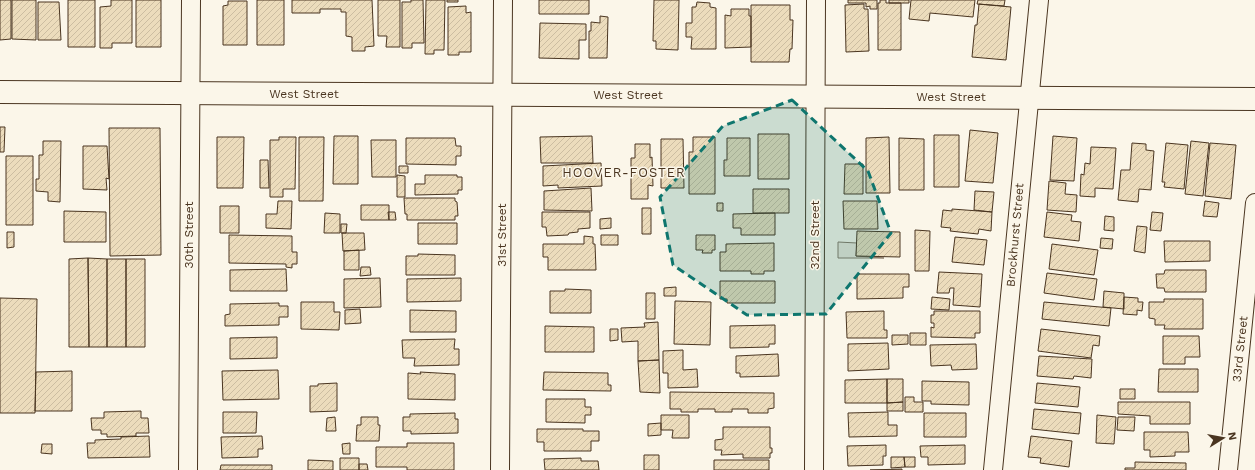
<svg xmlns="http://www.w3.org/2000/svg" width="1255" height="470" font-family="'Work Sans',sans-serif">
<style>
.grass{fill:#ede6d9;stroke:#887966}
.building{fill:url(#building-hatch);stroke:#4a3520}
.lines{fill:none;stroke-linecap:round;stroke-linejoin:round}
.street-casing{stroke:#4a3520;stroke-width:20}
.secondary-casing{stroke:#4a3520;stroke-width:24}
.street{stroke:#fbf6e9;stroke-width:18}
.secondary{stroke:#fbf6e9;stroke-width:22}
.marked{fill:#0f766e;fill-opacity:0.2;stroke:#0f766e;stroke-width:3;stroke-dasharray:8 5;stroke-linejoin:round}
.labels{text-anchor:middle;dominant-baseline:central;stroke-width:3;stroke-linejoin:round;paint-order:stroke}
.street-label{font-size:12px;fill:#4a3520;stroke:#fbf6e9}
.neighbourhood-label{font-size:13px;letter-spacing:1px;fill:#4a3520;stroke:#fbf6e9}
</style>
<defs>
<pattern id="building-hatch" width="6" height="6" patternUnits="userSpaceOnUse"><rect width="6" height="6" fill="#ecdcbc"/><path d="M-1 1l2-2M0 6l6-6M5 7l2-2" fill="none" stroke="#ccbda1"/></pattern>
</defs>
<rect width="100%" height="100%" fill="#fbf6e9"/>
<!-- grass -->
<path class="grass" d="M 838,242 L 857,243 L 856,256 L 884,258 L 838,258 Z"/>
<!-- building -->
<path class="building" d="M 0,0 L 11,0 L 11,39 L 0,40 Z
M 12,0 L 36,0 L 36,40 L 12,39 Z
M 68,0 L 95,0 L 95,47 L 68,47 Z
M 111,0 L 132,0 L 132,43 L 112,43 L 112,48 L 100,48 L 100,7 L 111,6 Z
M 136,0 L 161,0 L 161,47 L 136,47 Z
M 257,0 L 284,0 L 284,45 L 257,45 Z
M 292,0 L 372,0 L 374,46 L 365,47 L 365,51 L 352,51 L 352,37 L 346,36 L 346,12 L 341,12 L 341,9 L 320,9 L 320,13 L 292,13 Z
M 378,0 L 400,0 L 400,47 L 386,47 L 387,36 L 378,36 Z
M 411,0 L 423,0 L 424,43 L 412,43 L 412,48 L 402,48 L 402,2 L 411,2 Z
M 426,0 L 445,0 L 444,50 L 434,50 L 434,54 L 425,54 Z
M 447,0 L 458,0 L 458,2 L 447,2 Z
M 539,0 L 589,0 L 589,14 L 539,14 Z
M 654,0 L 679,0 L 678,50 L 656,49 L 656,41 L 653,41 Z
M 848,0 L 877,0 L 877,9 L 870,9 L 870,6 L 866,7 L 866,3 L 848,3 Z
M 880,0 L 886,0 L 886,3 L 901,3 L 901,50 L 878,50 L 878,3 L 880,3 Z
M 889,0 L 909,0 L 909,3 L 889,3 Z
M 911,0 L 975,0 L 973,17 L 930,13 L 929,21 L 909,19 Z
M 978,0 L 1005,0 L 1004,6 L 977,4 Z
M 228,1 L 247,1 L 247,45 L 223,45 L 223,6 L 228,5 Z
M 38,2 L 59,2 L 61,40 L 38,40 Z
M 697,2 L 710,3 L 710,7 L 716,8 L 716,49 L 691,49 L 692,37 L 686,37 L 686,23 L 692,23 L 692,7 L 696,7 Z
M 864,4 L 864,9 L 868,9 L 869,51 L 846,52 L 845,5 Z
M 979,4 L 1011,7 L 1006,60 L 972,57 L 975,25 L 977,25 Z
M 751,5 L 790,5 L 790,20 L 793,20 L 792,49 L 790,49 L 789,62 L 751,62 Z
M 466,6 L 466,13 L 471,12 L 471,52 L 459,52 L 459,55 L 448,55 L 448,7 Z
M 731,9 L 749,9 L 749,16 L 751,16 L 751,47 L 725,48 L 725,15 L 731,16 Z
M 600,16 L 608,17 L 607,58 L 589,58 L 589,31 L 591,31 L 591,22 L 600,23 Z
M 540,23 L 586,24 L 586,40 L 579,40 L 579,59 L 539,58 Z
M 0,127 L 5,127 L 4,152 L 0,152 Z
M 109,128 L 160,128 L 161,255 L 110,256 Z
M 970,130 L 998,133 L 993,183 L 965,181 Z
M 758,134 L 789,134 L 789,179 L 758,179 Z
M 934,135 L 959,135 L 959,187 L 934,187 Z
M 334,136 L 358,136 L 358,184 L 333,184 Z
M 592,136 L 593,163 L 541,163 L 540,137 Z
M 1053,136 L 1077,138 L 1074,181 L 1050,180 Z
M 217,137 L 244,137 L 243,188 L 217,188 Z
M 279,137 L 296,137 L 295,189 L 283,189 L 283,197 L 270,197 L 270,140 L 279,140 Z
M 299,137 L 324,137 L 323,201 L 299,201 Z
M 693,137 L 715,137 L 715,194 L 689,194 L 689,152 L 693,152 Z
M 889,137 L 890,193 L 866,193 L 866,138 Z
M 406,138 L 455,138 L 456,146 L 461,146 L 461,156 L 456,156 L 456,165 L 406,164 Z
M 727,138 L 750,138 L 750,176 L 724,176 L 724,160 L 727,160 Z
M 899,138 L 924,139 L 924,190 L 899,190 Z
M 661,139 L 683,139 L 684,188 L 661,188 Z
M 371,140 L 396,140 L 396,177 L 372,177 Z
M 43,141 L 61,141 L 60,202 L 48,201 L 48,192 L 36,191 L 36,179 L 39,179 L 39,155 L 43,155 Z
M 1191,141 L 1209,143 L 1203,196 L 1185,194 Z
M 1132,143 L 1146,144 L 1146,150 L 1154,151 L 1151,190 L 1139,189 L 1138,202 L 1118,200 L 1121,170 L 1130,170 Z
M 1166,143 L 1188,145 L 1184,189 L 1164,187 L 1165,182 L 1162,182 Z
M 1210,143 L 1236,145 L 1231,199 L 1205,196 Z
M 635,144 L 650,144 L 650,158 L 652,157 L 653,186 L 648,185 L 648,199 L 631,199 L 631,158 L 635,158 Z
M 83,146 L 107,146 L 109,179 L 106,178 L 107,190 L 83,189 Z
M 1091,147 L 1116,148 L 1113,189 L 1095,188 L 1095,197 L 1080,196 L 1081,174 L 1084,175 L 1085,163 L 1090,164 Z
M 6,156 L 33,156 L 33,225 L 6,225 Z
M 260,160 L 268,160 L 269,188 L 260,188 Z
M 601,163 L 602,186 L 558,188 L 558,185 L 543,186 L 543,166 Z
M 845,164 L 863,164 L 863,194 L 844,194 Z
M 399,166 L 408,166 L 408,173 L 399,173 Z
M 397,175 L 405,176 L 405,197 L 397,197 Z
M 425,175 L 457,175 L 457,177 L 462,177 L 462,190 L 458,190 L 458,194 L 415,195 L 415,184 L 425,184 Z
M 1049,181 L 1066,183 L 1065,194 L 1077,195 L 1076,212 L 1047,210 Z
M 591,188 L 592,211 L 544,210 L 544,191 Z
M 753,189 L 789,189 L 789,213 L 753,213 Z
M 975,191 L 994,192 L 992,212 L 974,210 Z
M 404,198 L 455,198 L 455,201 L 457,202 L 458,216 L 455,216 L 455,220 L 407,220 L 407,214 L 405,214 Z
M 278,201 L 292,201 L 291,229 L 266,228 L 266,214 L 277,214 Z
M 843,201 L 877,201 L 878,229 L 844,229 Z
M 1205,201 L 1219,203 L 1217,217 L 1203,216 Z
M 717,203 L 723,203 L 723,211 L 717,211 Z
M 361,205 L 389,205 L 389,220 L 361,220 Z
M 220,206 L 239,206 L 239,233 L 220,233 Z
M 642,208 L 651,208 L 651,234 L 642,234 Z
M 952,209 L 992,212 L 991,231 L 979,229 L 978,234 L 950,231 L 951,228 L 941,227 L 943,210 L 952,211 Z
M 64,211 L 106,212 L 106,242 L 64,242 Z
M 388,212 L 395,212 L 396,220 L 389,220 Z
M 542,212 L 590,212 L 590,228 L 578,229 L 578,232 L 569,233 L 568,235 L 547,236 L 546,227 L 542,227 Z
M 1047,212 L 1072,215 L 1071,221 L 1081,222 L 1079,241 L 1044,237 Z
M 1152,212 L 1163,213 L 1161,231 L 1150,230 Z
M 325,213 L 340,214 L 340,233 L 324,233 Z
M 775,213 L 775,235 L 741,235 L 741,228 L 733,228 L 733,214 Z
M 1105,216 L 1114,217 L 1114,231 L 1104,230 Z
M 611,218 L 611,228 L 600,229 L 600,219 Z
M 418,223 L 457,223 L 457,244 L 418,244 Z
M 341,224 L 347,224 L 346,233 L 341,233 Z
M 1137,226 L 1147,227 L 1145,253 L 1134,251 Z
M 915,230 L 930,231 L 929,271 L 915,271 Z
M 857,231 L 900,232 L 900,257 L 856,256 Z
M 7,232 L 14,232 L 14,247 L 7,248 Z
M 342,233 L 364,233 L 365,250 L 343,251 Z
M 229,235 L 292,236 L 292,252 L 297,252 L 297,264 L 292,264 L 292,268 L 286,267 L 286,264 L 229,263 Z
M 601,235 L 618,235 L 618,245 L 601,245 Z
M 696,235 L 715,235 L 715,250 L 712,250 L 712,253 L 702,253 L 703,250 L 696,250 Z
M 584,236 L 593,237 L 593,244 L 595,244 L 596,270 L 548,270 L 548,257 L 543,257 L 543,244 L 584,244 Z
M 955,237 L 987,240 L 984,265 L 952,262 Z
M 1101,238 L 1113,239 L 1112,249 L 1100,248 Z
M 1164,241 L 1210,241 L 1210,261 L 1165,262 Z
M 774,243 L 774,271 L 764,271 L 764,274 L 751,274 L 751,271 L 720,271 L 720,252 L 726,252 L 726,244 Z
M 1052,244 L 1098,250 L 1094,275 L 1049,269 Z
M 359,250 L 359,270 L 344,270 L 344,251 Z
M 418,254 L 455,255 L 455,275 L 406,275 L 406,256 L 418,256 Z
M 88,258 L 89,347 L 69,347 L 69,259 Z
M 88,258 L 107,259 L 107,347 L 89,347 Z
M 107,259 L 126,259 L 126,347 L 107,347 Z
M 126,259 L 145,259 L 145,347 L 126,347 Z
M 361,267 L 370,267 L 371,275 L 360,276 Z
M 286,269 L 287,291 L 230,291 L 230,270 Z
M 1165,270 L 1206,270 L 1206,292 L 1165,292 L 1164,288 L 1157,288 L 1156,274 L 1164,274 Z
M 939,272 L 982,274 L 980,307 L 953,305 L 954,288 L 950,288 L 949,293 L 937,293 Z
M 1047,273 L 1097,279 L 1094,300 L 1044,293 Z
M 857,274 L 909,274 L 909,287 L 903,287 L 903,298 L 857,299 Z
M 380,278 L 381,307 L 344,308 L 344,279 Z
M 461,278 L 461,301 L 407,302 L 407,279 Z
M 720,281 L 775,281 L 775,303 L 727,303 L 727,299 L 720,299 Z
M 676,287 L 676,296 L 664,296 L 664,288 Z
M 565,289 L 591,290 L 591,313 L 550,313 L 550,291 L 565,291 Z
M 1104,291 L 1124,293 L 1124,309 L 1103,307 Z
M 646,293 L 655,293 L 655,319 L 646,319 Z
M 932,297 L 950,299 L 949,310 L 931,309 Z
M 1124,297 L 1138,298 L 1138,302 L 1143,302 L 1142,311 L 1137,310 L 1137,315 L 1123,314 Z
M 0,298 L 37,299 L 35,413 L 0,413 Z
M 1164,299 L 1203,299 L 1203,329 L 1164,329 L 1165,325 L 1155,325 L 1155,319 L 1149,318 L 1149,302 L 1164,302 Z
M 675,301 L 711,302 L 710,345 L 674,344 Z
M 301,302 L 334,302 L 334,312 L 340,312 L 339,330 L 301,329 Z
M 1044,302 L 1111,308 L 1109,326 L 1042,319 Z
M 279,303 L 279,306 L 288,306 L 288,317 L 279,317 L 279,325 L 225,326 L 225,315 L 230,314 L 230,304 Z
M 360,309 L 361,323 L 345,324 L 345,310 Z
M 410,310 L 456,311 L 456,332 L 410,332 Z
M 884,311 L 884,330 L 887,330 L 887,338 L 847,338 L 846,312 Z
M 934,311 L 980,311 L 980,333 L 975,333 L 975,338 L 931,337 L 931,327 L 934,328 L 934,323 L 931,323 L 931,315 L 934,315 Z
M 658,322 L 659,360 L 638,361 L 638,341 L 622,342 L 621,328 L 645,327 L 644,323 Z
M 775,325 L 775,344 L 769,344 L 769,347 L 730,348 L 730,326 Z
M 545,326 L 594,327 L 594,352 L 545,352 Z
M 610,329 L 618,329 L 618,340 L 610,341 Z
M 1041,329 L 1100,336 L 1099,346 L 1093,345 L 1091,358 L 1038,351 Z
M 910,333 L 926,333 L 926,345 L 910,345 Z
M 892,335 L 908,335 L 908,344 L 892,345 Z
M 1163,336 L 1199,336 L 1200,357 L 1185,357 L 1185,364 L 1163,364 Z
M 277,337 L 277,358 L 230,359 L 230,338 Z
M 455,339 L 454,349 L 459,349 L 459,365 L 414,366 L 415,358 L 403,358 L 402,340 Z
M 888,343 L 889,369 L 848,371 L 848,344 Z
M 976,344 L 977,369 L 952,370 L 951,365 L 931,366 L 930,345 Z
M 683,350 L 683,370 L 697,369 L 698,387 L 668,388 L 668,373 L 663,373 L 663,351 Z
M 778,354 L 779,376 L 740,377 L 740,373 L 736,373 L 736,356 Z
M 1039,356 L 1092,359 L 1091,378 L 1074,376 L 1073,379 L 1037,376 Z
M 659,360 L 660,393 L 640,392 L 638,361 Z
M 1159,369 L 1198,369 L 1198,392 L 1158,392 Z
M 278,370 L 279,399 L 223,400 L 222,371 Z
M 72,371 L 72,411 L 35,411 L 36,372 Z
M 420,372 L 455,374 L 455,400 L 408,399 L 408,373 L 421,374 Z
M 544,372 L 608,373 L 608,385 L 611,385 L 611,391 L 543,390 Z
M 887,379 L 903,379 L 903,402 L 887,403 Z
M 887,379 L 887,403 L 845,403 L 845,380 Z
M 922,381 L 969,382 L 969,405 L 931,404 L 931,401 L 922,401 Z
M 337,383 L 337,411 L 310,412 L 310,386 L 318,386 L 318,384 Z
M 1037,383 L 1080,387 L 1078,407 L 1035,403 Z
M 1120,389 L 1135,389 L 1135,399 L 1120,399 Z
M 670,392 L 774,393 L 774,408 L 768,409 L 768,413 L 748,413 L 748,409 L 732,409 L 732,412 L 715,412 L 715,409 L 698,409 L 698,412 L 681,412 L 681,409 L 670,409 Z
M 905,397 L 914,397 L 914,402 L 923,402 L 923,412 L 905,412 Z
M 546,399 L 585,399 L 585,407 L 591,407 L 591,415 L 585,415 L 585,423 L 546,422 Z
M 903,402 L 903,411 L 887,411 L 887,403 Z
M 1118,402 L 1190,402 L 1190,424 L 1150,424 L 1150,416 L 1118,414 Z
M 1034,409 L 1081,413 L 1079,434 L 1032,429 Z
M 141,411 L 141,418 L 148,418 L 149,433 L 136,433 L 136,436 L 107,437 L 107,434 L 101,434 L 101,430 L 92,430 L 91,418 L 104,418 L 104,412 Z
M 223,412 L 257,412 L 256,433 L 223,433 Z
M 888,412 L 888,425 L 897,425 L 897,436 L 849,437 L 848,413 Z
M 455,413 L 455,419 L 458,419 L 458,433 L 411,434 L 411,431 L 403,431 L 403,417 L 410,417 L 410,414 Z
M 924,413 L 966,413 L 966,437 L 924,437 Z
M 661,415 L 689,415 L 689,438 L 672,438 L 673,430 L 661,430 Z
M 1097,415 L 1116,417 L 1114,444 L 1096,443 Z
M 335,417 L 336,431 L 326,431 L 327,418 Z
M 361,417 L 378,417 L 378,425 L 380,425 L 379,441 L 356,441 L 357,425 L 361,425 Z
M 1118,417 L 1135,417 L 1134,431 L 1117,430 Z
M 661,423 L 661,435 L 648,436 L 648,424 Z
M 723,427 L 770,427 L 770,448 L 772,448 L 772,453 L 770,453 L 770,458 L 743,458 L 743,454 L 721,455 L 722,450 L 715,450 L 715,440 L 723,439 Z
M 537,429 L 583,429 L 583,431 L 599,431 L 599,441 L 591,441 L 591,451 L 544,451 L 544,442 L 537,442 Z
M 1144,432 L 1188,432 L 1189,452 L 1175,452 L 1175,456 L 1150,457 L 1150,450 L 1144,450 Z
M 149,436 L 150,457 L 88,458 L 87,443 L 95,443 L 95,440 L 121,439 L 121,437 Z
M 262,436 L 263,449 L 258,449 L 258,457 L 222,458 L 221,437 Z
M 1031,436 L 1072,441 L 1069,467 L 1040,463 L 1041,458 L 1028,457 Z
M 350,443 L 350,454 L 343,454 L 342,444 Z
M 407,443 L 454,443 L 454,470 L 407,470 L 407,467 L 376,467 L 376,447 L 407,447 Z
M 42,444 L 52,444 L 52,454 L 41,453 Z
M 886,445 L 886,456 L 883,456 L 883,465 L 848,466 L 847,446 Z
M 965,445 L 965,464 L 928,465 L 928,457 L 921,457 L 920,446 Z
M 644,455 L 659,455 L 659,470 L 644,470 Z
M 891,457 L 904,457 L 905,467 L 891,468 Z
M 904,457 L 915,457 L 915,467 L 905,467 Z
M 340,458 L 359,458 L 359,470 L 340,470 Z
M 581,458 L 581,461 L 598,461 L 599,470 L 545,470 L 544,459 Z
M 308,460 L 333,461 L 333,470 L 308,470 Z
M 714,460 L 769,460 L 769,470 L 714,470 Z
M 1135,462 L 1186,463 L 1186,470 L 1125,470 L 1125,468 L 1135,468 Z
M 359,464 L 367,464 L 368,470 L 359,470 Z
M 221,465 L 272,465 L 272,470 L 220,470 Z
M 902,469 L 902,470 L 870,470 Z"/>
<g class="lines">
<defs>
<path id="street" d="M 188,470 L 191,0
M 500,470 L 503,0
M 814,470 L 816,0
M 993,470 L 1039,0
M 1228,470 L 1255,203"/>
<path id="secondary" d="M 0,92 L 1255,99"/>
</defs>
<!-- street casing -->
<use href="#street" class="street-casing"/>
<!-- secondary casing -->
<use href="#secondary" class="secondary-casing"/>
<!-- street -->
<use href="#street" class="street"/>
<!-- secondary -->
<use href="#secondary" class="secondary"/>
</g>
<!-- marked area -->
<path class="marked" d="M 792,100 L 868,171 L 891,233 L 826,314 L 747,315 L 673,265 L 660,197 L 723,126 Z"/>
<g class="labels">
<!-- street labels -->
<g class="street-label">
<text x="304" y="94">West Street</text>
<text x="628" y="95">West Street</text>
<text x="951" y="97">West Street</text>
<text transform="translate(189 235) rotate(-90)">30th Street</text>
<text transform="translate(502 235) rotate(-90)">31st Street</text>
<text transform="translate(815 235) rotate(-90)">32nd Street</text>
<text transform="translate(1015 235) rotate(-85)">Brockhurst Street</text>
<text transform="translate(1240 349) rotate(-84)">33rd Street</text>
</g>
<!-- neighbourhood labels -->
<g class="neighbourhood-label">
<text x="624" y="172">HOOVER-FOSTER</text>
</g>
</g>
<!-- north arrow -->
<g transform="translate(1223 438) rotate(79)" stroke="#fbf6e9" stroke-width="3" paint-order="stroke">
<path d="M0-3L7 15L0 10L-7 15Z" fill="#4a3520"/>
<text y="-6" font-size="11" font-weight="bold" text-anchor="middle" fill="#4a3520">N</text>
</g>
</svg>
